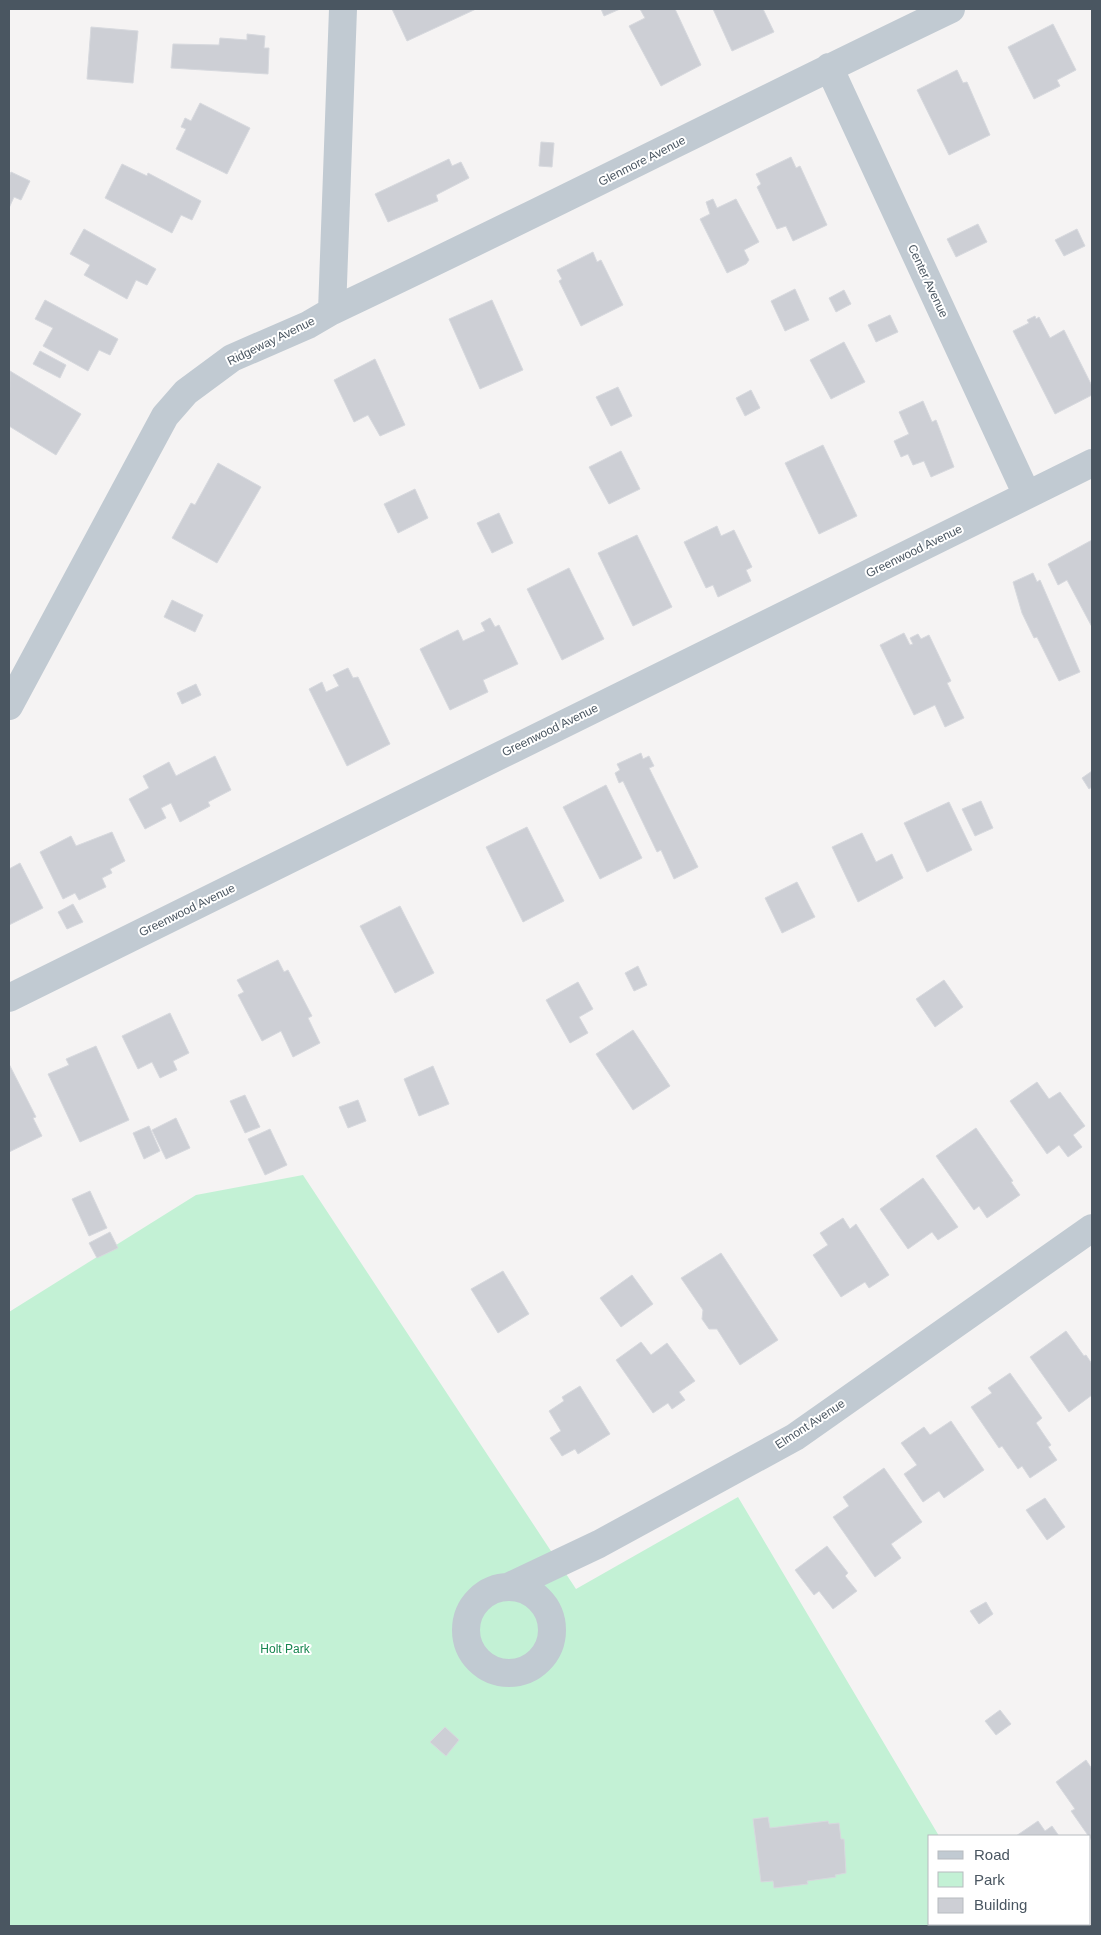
<svg xmlns="http://www.w3.org/2000/svg" width="1101" height="1935" font-family="Helvetica,sans-serif">
<style>
.green{fill:#c3f1d5}
.building{fill:#cdcfd5;stroke:#d7d9de}
.lines{fill:none;stroke-linecap:round;stroke-linejoin:round}
.street{stroke:#c1cad2;stroke-width:28}
.labels{text-anchor:middle;dominant-baseline:central;stroke-width:4;stroke-linejoin:round;paint-order:stroke}
.street-label{font-size:12px;fill:#4a5661;stroke:#fff}
.park-label{font-size:12px;fill:#17864f;stroke:#fff}
</style>
<rect width="100%" height="100%" fill="#f5f3f3"/>
<!-- green -->
<path class="green" d="M 303,1175 L 576,1589 L 738,1497 L 939,1836 L 930,1836 L 930,1924 L 991,1924 L 992,1926 L 9,1926 L 9,1312 L 196,1195 Z"/>
<!-- building -->
<path class="building" d="M 392,9 L 476,9 L 407,41 Z
M 601,9 L 620,9 L 604,16 Z
M 640,9 L 675,9 L 701,65 L 661,86 L 629,26 L 645,18 Z
M 713,9 L 763,9 L 774,32 L 732,51 Z
M 1053,24 L 1076,70 L 1057,80 L 1060,86 L 1034,99 L 1008,47 Z
M 91,27 L 138,31 L 133,83 L 87,79 Z
M 247,34 L 265,36 L 264,48 L 269,48 L 268,74 L 171,68 L 173,44 L 219,45 L 220,38 L 247,40 Z
M 957,70 L 963,83 L 967,82 L 990,135 L 949,155 L 917,90 Z
M 200,103 L 250,128 L 227,174 L 176,149 L 186,129 L 181,127 L 185,118 L 191,121 Z
M 541,142 L 554,143 L 552,167 L 539,166 Z
M 791,157 L 796,168 L 800,166 L 827,225 L 793,241 L 786,226 L 777,229 L 757,187 L 761,184 L 756,174 Z
M 449,159 L 452,166 L 461,162 L 469,178 L 436,195 L 438,201 L 388,222 L 375,194 Z
M 122,164 L 147,176 L 148,173 L 201,201 L 192,220 L 181,215 L 172,233 L 105,198 Z
M 11,172 L 30,181 L 21,200 L 14,197 L 9,208 L 9,177 Z
M 713,199 L 717,208 L 736,199 L 759,242 L 744,250 L 749,260 L 746,264 L 727,273 L 700,219 L 710,214 L 706,202 Z
M 978,224 L 987,242 L 956,257 L 947,239 Z
M 84,229 L 156,269 L 147,285 L 136,280 L 127,299 L 84,275 L 90,265 L 70,254 Z
M 1077,229 L 1085,246 L 1064,256 L 1055,240 Z
M 593,252 L 597,262 L 601,260 L 623,305 L 581,326 L 559,281 L 562,279 L 557,270 Z
M 795,289 L 809,320 L 785,331 L 771,301 Z
M 844,290 L 851,304 L 836,312 L 829,298 Z
M 45,300 L 118,339 L 110,355 L 99,350 L 88,371 L 43,346 L 53,328 L 35,319 Z
M 492,300 L 523,370 L 480,389 L 449,319 Z
M 890,315 L 898,332 L 876,342 L 868,325 Z
M 1035,316 L 1036,319 L 1039,317 L 1050,338 L 1064,330 L 1092,386 L 1092,395 L 1055,414 L 1013,331 L 1029,323 L 1027,320 Z
M 844,342 L 865,382 L 831,399 L 810,360 Z
M 40,351 L 66,365 L 60,378 L 33,364 Z
M 375,359 L 405,425 L 380,436 L 368,415 L 354,422 L 334,380 Z
M 10,371 L 81,414 L 56,455 L 9,426 Z
M 618,387 L 632,416 L 611,426 L 596,397 Z
M 751,390 L 760,408 L 745,416 L 736,398 Z
M 923,401 L 932,422 L 936,420 L 954,467 L 931,477 L 924,461 L 913,465 L 908,454 L 901,457 L 894,441 L 909,434 L 899,412 Z
M 823,445 L 857,516 L 819,534 L 785,463 Z
M 621,451 L 640,489 L 609,504 L 589,467 Z
M 218,463 L 261,487 L 217,563 L 172,538 L 191,503 L 195,505 Z
M 415,489 L 428,518 L 398,533 L 384,504 Z
M 499,513 L 513,543 L 492,553 L 477,523 Z
M 717,526 L 721,536 L 734,530 L 752,567 L 746,570 L 751,581 L 718,597 L 713,585 L 706,588 L 684,542 Z
M 637,535 L 672,607 L 633,626 L 598,553 Z
M 1092,540 L 1092,627 L 1067,580 L 1058,585 L 1048,564 Z
M 569,568 L 604,639 L 562,660 L 527,589 Z
M 1033,573 L 1037,582 L 1040,580 L 1080,672 L 1059,681 L 1037,637 L 1034,638 L 1022,613 L 1013,582 Z
M 172,600 L 203,615 L 195,632 L 164,617 Z
M 490,618 L 495,627 L 499,625 L 518,664 L 483,680 L 488,692 L 450,710 L 420,649 L 458,630 L 463,641 L 485,631 L 481,623 Z
M 904,633 L 910,645 L 913,644 L 910,638 L 918,634 L 921,639 L 929,635 L 951,681 L 947,683 L 964,718 L 945,727 L 935,705 L 914,715 L 880,645 Z
M 348,668 L 353,678 L 358,677 L 390,744 L 347,766 L 309,689 L 322,682 L 326,692 L 339,686 L 333,675 Z
M 196,684 L 201,695 L 182,704 L 177,693 Z
M 641,753 L 643,759 L 649,756 L 654,766 L 649,768 L 698,867 L 674,879 L 661,850 L 657,852 L 623,781 L 619,783 L 615,773 L 620,770 L 617,764 Z
M 215,756 L 231,790 L 208,802 L 210,806 L 180,822 L 171,803 L 161,808 L 166,818 L 145,829 L 129,799 L 149,788 L 143,776 L 169,762 L 176,776 Z
M 1092,771 L 1092,787 L 1089,789 L 1082,778 Z
M 606,785 L 642,858 L 600,879 L 563,807 Z
M 981,801 L 993,828 L 975,836 L 962,809 Z
M 949,802 L 972,850 L 927,872 L 904,823 Z
M 527,827 L 564,901 L 523,922 L 486,847 Z
M 112,832 L 125,861 L 110,869 L 112,873 L 102,878 L 106,887 L 79,900 L 75,893 L 63,899 L 40,852 L 71,836 L 76,846 Z
M 862,833 L 876,862 L 892,854 L 903,878 L 858,902 L 832,847 Z
M 20,863 L 43,908 L 9,925 L 9,869 Z
M 797,882 L 815,917 L 782,933 L 765,898 Z
M 73,904 L 83,922 L 67,929 L 58,912 Z
M 400,906 L 434,973 L 395,993 L 360,926 Z
M 278,960 L 284,972 L 288,970 L 312,1016 L 308,1018 L 320,1043 L 293,1057 L 281,1031 L 262,1041 L 238,995 L 244,992 L 237,980 Z
M 638,966 L 647,985 L 634,991 L 625,973 Z
M 944,980 L 963,1007 L 935,1027 L 916,999 Z
M 578,982 L 593,1009 L 579,1017 L 588,1033 L 570,1043 L 546,1000 Z
M 170,1013 L 189,1053 L 173,1061 L 177,1070 L 160,1078 L 152,1062 L 138,1069 L 122,1036 Z
M 633,1030 L 670,1086 L 633,1110 L 596,1054 Z
M 96,1046 L 129,1120 L 80,1142 L 48,1074 L 69,1065 L 66,1059 Z
M 9,1064 L 36,1117 L 33,1118 L 42,1136 L 9,1152 Z
M 433,1066 L 449,1104 L 419,1116 L 404,1079 Z
M 1037,1082 L 1049,1099 L 1060,1092 L 1085,1126 L 1073,1135 L 1082,1147 L 1068,1157 L 1059,1145 L 1047,1154 L 1010,1101 Z
M 245,1095 L 260,1127 L 245,1133 L 230,1101 Z
M 358,1100 L 366,1121 L 348,1128 L 339,1107 Z
M 176,1118 L 190,1148 L 166,1159 L 152,1130 Z
M 149,1126 L 160,1151 L 144,1159 L 133,1133 Z
M 976,1128 L 1013,1181 L 1011,1182 L 1020,1195 L 987,1218 L 979,1206 L 974,1210 L 936,1156 Z
M 270,1129 L 287,1165 L 265,1175 L 248,1139 Z
M 923,1178 L 958,1227 L 938,1240 L 932,1232 L 908,1249 L 880,1209 Z
M 90,1191 L 107,1228 L 89,1236 L 72,1199 Z
M 843,1218 L 850,1229 L 856,1224 L 889,1275 L 869,1288 L 865,1282 L 841,1297 L 813,1255 L 828,1245 L 820,1233 Z
M 110,1232 L 118,1248 L 97,1258 L 89,1243 Z
M 721,1253 L 778,1340 L 740,1365 L 717,1329 L 709,1329 L 702,1319 L 703,1310 L 681,1278 Z
M 503,1271 L 529,1314 L 498,1333 L 471,1289 Z
M 632,1275 L 653,1304 L 621,1327 L 600,1298 Z
M 1066,1331 L 1084,1356 L 1086,1355 L 1092,1364 L 1092,1395 L 1069,1412 L 1030,1357 Z
M 641,1342 L 651,1355 L 667,1343 L 695,1381 L 679,1392 L 685,1400 L 672,1409 L 668,1403 L 653,1413 L 616,1360 Z
M 1010,1373 L 1042,1418 L 1036,1423 L 1051,1445 L 1048,1447 L 1057,1460 L 1030,1478 L 1022,1466 L 1018,1469 L 1002,1446 L 999,1448 L 971,1407 L 992,1393 L 988,1388 Z
M 580,1386 L 610,1434 L 578,1454 L 575,1449 L 562,1456 L 550,1438 L 561,1431 L 549,1411 L 564,1401 L 562,1397 Z
M 951,1421 L 984,1470 L 944,1498 L 939,1491 L 923,1502 L 904,1474 L 917,1465 L 901,1443 L 924,1427 L 930,1435 Z
M 884,1468 L 922,1522 L 891,1544 L 901,1558 L 875,1577 L 833,1517 L 849,1506 L 843,1497 Z
M 1045,1498 L 1065,1527 L 1047,1540 L 1026,1510 Z
M 827,1546 L 848,1573 L 845,1576 L 857,1591 L 833,1609 L 819,1591 L 814,1595 L 795,1570 Z
M 986,1602 L 993,1614 L 979,1624 L 970,1611 Z
M 1000,1710 L 1011,1724 L 996,1735 L 985,1721 Z
M 445,1727 L 459,1740 L 446,1756 L 430,1742 Z
M 1086,1760 L 1092,1769 L 1092,1841 L 1071,1811 L 1075,1809 L 1056,1782 Z
M 768,1817 L 770,1828 L 828,1821 L 829,1824 L 839,1823 L 841,1839 L 844,1839 L 846,1873 L 835,1875 L 836,1877 L 807,1881 L 808,1884 L 774,1888 L 773,1881 L 761,1882 L 753,1819 Z
M 1038,1821 L 1045,1831 L 1052,1826 L 1059,1836 L 1016,1836 Z"/>
<g class="lines">
<!-- street -->
<path class="street" d="M 829,67 L 1027,495
M 332,311 C 540,213 744,108 951,9
M 9,706 L 165,416 L 186,392 L 232,358 L 308,325 L 332,311 L 343,9
M 9,998 L 1092,463
M 508,1587 L 599,1544 L 795,1437 L 1092,1228
M466 1630a43 43 0 1 1 86 0a43 43 0 1 1-86 0Z"/>
</g>
<g class="labels">
<!-- street labels -->
<g class="street-label">
<text transform="translate(642 161) rotate(-27)">Glenmore Avenue</text>
<text transform="translate(928 281) rotate(65)">Center Avenue</text>
<text transform="translate(271 341) rotate(-26)">Ridgeway Avenue</text>
<text transform="translate(914 551) rotate(-26)">Greenwood Avenue</text>
<text transform="translate(550 730) rotate(-26)">Greenwood Avenue</text>
<text transform="translate(187 910) rotate(-26)">Greenwood Avenue</text>
<text transform="translate(810 1424) rotate(-33)">Elmont Avenue</text>
</g>
<!-- park labels -->
<g class="park-label">
<text x="285" y="1649">Holt Park</text>
</g>
</g>
<!-- border -->
<rect width="1101" height="1935" fill="none" stroke="#4a5661" stroke-width="20"/>
<!-- legend -->
<rect x="928" y="1835" width="162" height="90" fill="#ffffff" stroke="#b7bbc0"/>
<rect x="938" y="1851" width="25" height="8" fill="#c1cad2" stroke="#b7bbc0"/>
<text x="974" y="1860" font-size="15" fill="#4a5661">Road</text>
<rect x="938" y="1872" width="25" height="15" fill="#c3f1d5" stroke="#b7bbc0"/>
<text x="974" y="1885" font-size="15" fill="#4a5661">Park</text>
<rect x="938" y="1898" width="25" height="15" fill="#cdcfd5" stroke="#b7bbc0"/>
<text x="974" y="1910" font-size="15" fill="#4a5661">Building</text>
</svg>
